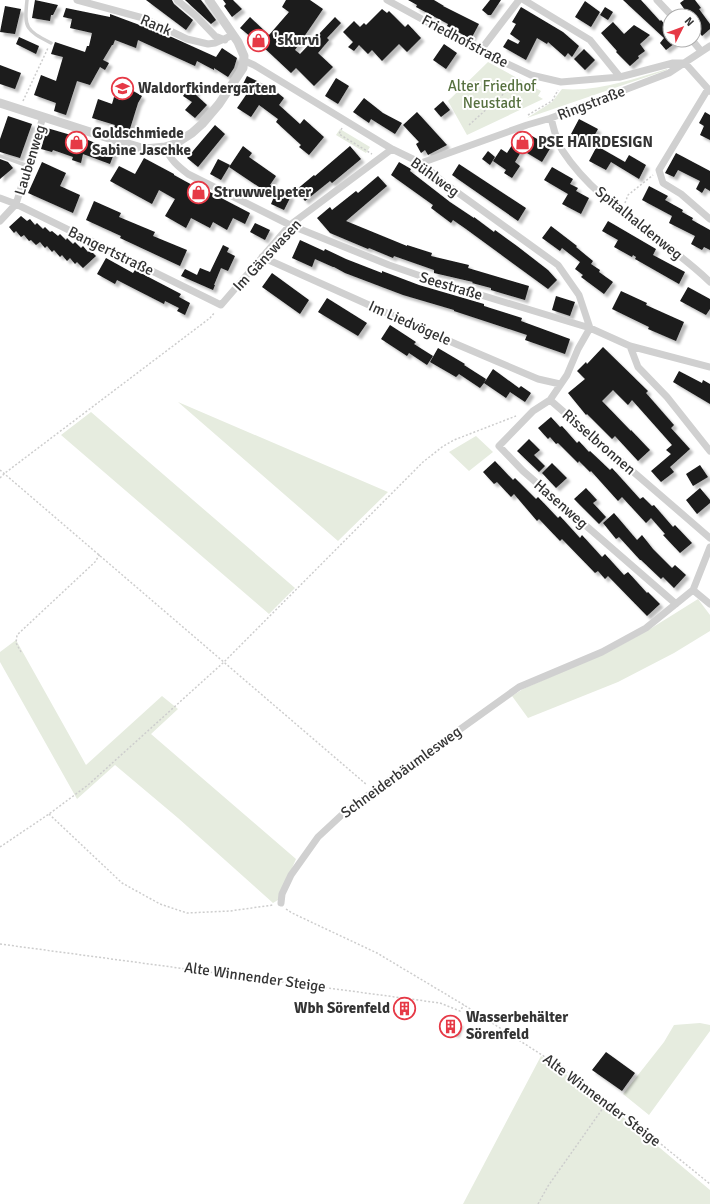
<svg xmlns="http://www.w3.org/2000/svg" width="710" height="1204" font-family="Signika,sans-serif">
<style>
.green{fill:#e6ecdf}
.building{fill:#1a1a1a;filter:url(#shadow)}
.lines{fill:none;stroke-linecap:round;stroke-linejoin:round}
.path{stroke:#cdcdcd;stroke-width:1.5;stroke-dasharray:2 2;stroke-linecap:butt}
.service{stroke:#d0d0d0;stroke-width:3.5}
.minor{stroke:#d0d0d0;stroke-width:7}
.tertiary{stroke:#d0d0d0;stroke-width:9}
.labels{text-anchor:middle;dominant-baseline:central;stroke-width:4;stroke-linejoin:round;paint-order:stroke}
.street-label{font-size:15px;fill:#333;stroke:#fff}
.poi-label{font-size:15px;font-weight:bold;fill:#333;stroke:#fff;text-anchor:start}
.park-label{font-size:15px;fill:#56703f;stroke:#fff}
</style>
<defs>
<filter id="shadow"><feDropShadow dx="3.5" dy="3.5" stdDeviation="1" flood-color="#0004"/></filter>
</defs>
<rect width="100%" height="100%" fill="#fff"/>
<!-- green -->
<path class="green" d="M 488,62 L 541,91 L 538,96 L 543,99 L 467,135 L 448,101 Z
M 667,69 L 667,70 L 527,118 L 552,102 L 562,89 C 598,92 633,79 667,69 Z
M 340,129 L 370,147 L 366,153 L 336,135 Z
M 178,402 L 388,492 L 338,541 Z
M 91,412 L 295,588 L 269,614 L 61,435 Z
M 476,436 L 493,452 L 469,471 L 449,452 Z
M 698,599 L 710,615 L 710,631 L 674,653 L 618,682 L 528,718 L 512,696 L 523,689 L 614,649 L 650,629 Z
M 16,640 L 86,765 L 162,696 L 178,709 L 151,734 L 296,859 L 278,900 L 273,903 L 178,818 L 115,765 L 77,799 L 0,662 L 0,652 Z
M 700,1023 L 710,1025 L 710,1031 L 649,1115 L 623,1094 L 664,1042 L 674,1025 Z
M 541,1056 L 610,1106 L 710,1190 L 710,1204 L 463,1204 Z"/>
<!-- building -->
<path class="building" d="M 35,0 L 58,5 L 53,15 L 51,15 L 50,21 L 32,18 Z
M 146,0 L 172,0 L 174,4 L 193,20 L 186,30 Z
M 185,0 L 201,0 L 216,20 L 211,24 Z
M 223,0 L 233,0 L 242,9 L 232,17 L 224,6 L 226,4 Z
M 286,0 L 310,0 L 323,9 L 295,50 L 300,54 L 335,17 L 341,23 L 327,38 L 329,40 L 318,53 L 333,67 L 314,86 L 296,68 L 291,73 L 260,44 L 258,46 L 249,38 L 251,37 L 240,28 L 250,17 L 269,35 L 289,12 L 282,7 Z
M 408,0 L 434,0 L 444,6 L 443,6 L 479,24 L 471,39 L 447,26 L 448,24 L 416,7 L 417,5 Z
M 490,0 L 501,0 L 491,15 L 488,15 L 482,10 Z
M 623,0 L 641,0 L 660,21 L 661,20 L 670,30 L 670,40 L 679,40 L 666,50 L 660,43 L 664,38 Z
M 684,0 L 695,0 L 701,8 L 699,9 L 710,24 L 710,29 L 702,36 L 694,25 L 694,16 L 687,16 L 684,12 L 685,10 L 680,3 Z
M 585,1 L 600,12 L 591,27 L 575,17 Z
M 5,6 L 21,9 L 15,34 L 0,32 Z
M 521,7 L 563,32 L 579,46 L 572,57 L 568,53 L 565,57 L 548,42 L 547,44 L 537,38 L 526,60 L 503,47 L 508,39 L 518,44 L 520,41 L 510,34 L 516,24 L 512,22 Z
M 605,7 L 613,12 L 608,20 L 600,15 Z
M 66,8 L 110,17 L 110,14 L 145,27 L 145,25 L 216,57 L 222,48 L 237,58 L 234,68 L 228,77 L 214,68 L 214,70 L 197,61 L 195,66 L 138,40 L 136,48 L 115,40 L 113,45 L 112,45 L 103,60 L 109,63 L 105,70 L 100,67 L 90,85 L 77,81 L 66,115 L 54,111 L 56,103 L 34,95 L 41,75 L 56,81 L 63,57 L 51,54 L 55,42 L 85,52 L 87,46 L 89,46 L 92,33 L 70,28 L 72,19 L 63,17 Z
M 382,9 L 387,13 L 389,11 L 405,27 L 408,24 L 421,38 L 407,52 L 399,44 L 382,61 L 372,50 L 368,54 L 359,45 L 354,51 L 348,47 L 353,42 L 343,32 L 354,21 L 360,27 L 364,23 L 366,25 Z
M 613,22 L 624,34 L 634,25 L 650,35 L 640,44 L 645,51 L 638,56 L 639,58 L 630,66 L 616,52 L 617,51 L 601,33 Z
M 19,37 L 39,46 L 36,54 L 16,44 Z
M 444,44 L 457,53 L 446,69 L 433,60 Z
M 584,49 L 595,60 L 585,70 L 574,59 Z
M 0,65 L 21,73 L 15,89 L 0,84 Z
M 247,76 L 273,89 L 284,98 L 279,105 L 300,124 L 304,119 L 324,137 L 309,155 L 299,147 L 301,145 L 276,122 L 278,119 L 259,105 L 251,117 L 237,108 L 248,92 L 241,88 Z
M 336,78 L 349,86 L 338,104 L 325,96 Z
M 191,84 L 198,89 L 195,94 L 207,105 L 195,118 L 185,110 L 192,102 L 183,96 Z
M 128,88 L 142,96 L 138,103 L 129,132 L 114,127 L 115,125 L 92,118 L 98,99 L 112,104 L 114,97 L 120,100 Z
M 364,98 L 383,113 L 402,123 L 395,134 L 371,119 L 369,123 L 353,112 Z
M 443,101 L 450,110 L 441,117 L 434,109 Z
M 417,112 L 447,145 L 428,155 L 425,150 L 421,153 L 416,144 L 419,142 L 403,125 Z
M 705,112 L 710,115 L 710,140 L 700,135 L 704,126 L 699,123 Z
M 8,116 L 32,124 L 20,158 L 0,152 L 0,139 Z
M 579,119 L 598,129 L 589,145 L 571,134 Z
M 215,125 L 225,134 L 198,167 L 187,158 Z
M 47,128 L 88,140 L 115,151 L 110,164 L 83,154 L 81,163 L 72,160 L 73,157 L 53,150 L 52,152 L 41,149 Z
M 532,136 L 551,147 L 542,162 L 522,150 L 515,162 L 520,166 L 512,178 L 504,173 L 506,170 L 493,161 L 501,149 L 507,153 L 514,142 Z
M 243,146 L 252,153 L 249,157 L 276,176 L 270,185 L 291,196 L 284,210 L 271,204 L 274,197 L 229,167 Z
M 350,146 L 361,159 L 332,183 L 330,181 L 305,201 L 296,190 L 314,175 L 315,176 Z
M 597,146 L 625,162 L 629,155 L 646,165 L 639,179 L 611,162 L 606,170 L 589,161 Z
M 488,151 L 495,157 L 490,165 L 482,159 Z
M 676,153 L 710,171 L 710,191 L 705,188 L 702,193 L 696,189 L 700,181 L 678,170 L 674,177 L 665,173 Z
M 144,158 L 174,174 L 174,175 L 205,192 L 206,190 L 250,213 L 245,224 L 233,218 L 227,230 L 213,222 L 210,228 L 191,218 L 186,228 L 165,216 L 175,199 L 159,190 L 152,204 L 110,181 L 119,166 L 135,174 Z
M 0,159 L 8,162 L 13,168 L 0,179 Z
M 218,159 L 230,165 L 221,180 L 210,174 Z
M 42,162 L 66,173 L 60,186 L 80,195 L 73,213 L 28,193 Z
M 399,162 L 411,169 L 410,171 L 450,202 L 474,218 L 474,217 L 494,232 L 495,230 L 517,246 L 548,270 L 557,280 L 548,289 L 466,229 L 453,220 L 451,223 L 431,208 L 433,205 L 391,175 Z
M 459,164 L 526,208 L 518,221 L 452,175 Z
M 552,167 L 573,179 L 570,184 L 578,188 L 576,191 L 589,198 L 581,214 L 562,204 L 568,194 L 544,180 Z
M 378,176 L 387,186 L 346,221 L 407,246 L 407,245 L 432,253 L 431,256 L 469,265 L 468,268 L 529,286 L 525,300 L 491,290 L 491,288 L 472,283 L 473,282 L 434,273 L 434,270 L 394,256 L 393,258 L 369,248 L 368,249 L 330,233 L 317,218 L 330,207 L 332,210 L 356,191 L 358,193 Z
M 649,186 L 668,196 L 665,200 L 683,210 L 682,212 L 693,218 L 692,220 L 710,230 L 710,250 L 704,247 L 702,250 L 691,244 L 695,236 L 669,223 L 672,216 L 642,200 Z
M 94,201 L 121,213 L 119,217 L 155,232 L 153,236 L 187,250 L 180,266 L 120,238 L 121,236 L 86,220 Z
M 21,216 L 27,221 L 30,219 L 35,225 L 37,223 L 43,229 L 45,227 L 50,232 L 52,231 L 58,236 L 60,234 L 66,240 L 67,238 L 73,244 L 75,242 L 81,248 L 83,246 L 88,252 L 90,250 L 96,256 L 83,268 L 77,262 L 75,264 L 70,258 L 67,261 L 62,255 L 60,257 L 54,250 L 52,252 L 47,246 L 45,248 L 40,242 L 36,245 L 31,240 L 29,241 L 24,235 L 21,237 L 16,231 L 14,233 L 9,227 Z
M 608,221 L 656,249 L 653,255 L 685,272 L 679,284 L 635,259 L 636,257 L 633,255 L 632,257 L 614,247 L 618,240 L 602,231 Z
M 255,223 L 270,230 L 265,240 L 250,232 Z
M 551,226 L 577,246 L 576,247 L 593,261 L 591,264 L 600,270 L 599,272 L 613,282 L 604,294 L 581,277 L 583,275 L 575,269 L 580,262 L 562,248 L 560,251 L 542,238 Z
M 300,240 L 324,251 L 325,249 L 346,259 L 382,273 L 382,271 L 419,285 L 484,304 L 484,306 L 522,318 L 521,321 L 570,339 L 565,354 L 525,340 L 527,335 L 454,311 L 454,310 L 403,295 L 345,273 L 334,267 L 333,267 L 315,259 L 312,267 L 292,258 Z
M 223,245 L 229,248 L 227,252 L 235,256 L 228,271 L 221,268 L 214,285 L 215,285 L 213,290 L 181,276 L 185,269 L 197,275 L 200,268 L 210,272 Z
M 106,258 L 133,273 L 135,270 L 181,294 L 179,297 L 190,303 L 185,315 L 177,311 L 179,308 L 165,301 L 164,304 L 117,280 L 115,284 L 97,274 Z
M 272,273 L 309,300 L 300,314 L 262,287 Z
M 688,287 L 710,299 L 710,309 L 706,315 L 680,301 Z
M 621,291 L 647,303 L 646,305 L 684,322 L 676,341 L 648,329 L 649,327 L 612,309 Z
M 556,296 L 575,302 L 570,316 L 552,310 Z
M 327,298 L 367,323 L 358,336 L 318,312 Z
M 390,325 L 416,342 L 414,344 L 433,356 L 427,365 L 409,353 L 407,356 L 381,339 Z
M 603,347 L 648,391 L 646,393 L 674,425 L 671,428 L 690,449 L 670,467 L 674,472 L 661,482 L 651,471 L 671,454 L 666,450 L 672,445 L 632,400 L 628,405 L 613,390 L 602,401 L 631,431 L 631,430 L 650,450 L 638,461 L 615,436 L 612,439 L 587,414 L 586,415 L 568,393 L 585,379 L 577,371 L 586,362 L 587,364 Z
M 438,348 L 465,364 L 464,365 L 486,379 L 484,383 L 493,369 L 519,388 L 521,386 L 531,393 L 525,402 L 510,392 L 506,398 L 484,383 L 480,388 L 459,374 L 456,377 L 430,362 Z
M 679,371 L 702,383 L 703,380 L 710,384 L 710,404 L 673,382 Z
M 551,417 L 560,427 L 562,426 L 577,443 L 579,441 L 589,452 L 590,451 L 610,470 L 612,468 L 640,499 L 643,497 L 652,506 L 654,505 L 673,527 L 675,525 L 692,543 L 680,553 L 663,535 L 665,534 L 651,518 L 646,523 L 622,497 L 618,501 L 591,471 L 590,472 L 579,461 L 578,463 L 558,443 L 556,444 L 550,437 L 548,439 L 538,428 Z
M 529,439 L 540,450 L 534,455 L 545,466 L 539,472 L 517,451 Z
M 495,461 L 513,480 L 515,478 L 536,499 L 538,497 L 558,518 L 560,516 L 580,538 L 582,535 L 602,557 L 605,554 L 624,575 L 628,572 L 647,593 L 648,592 L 660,604 L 647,616 L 608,576 L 605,579 L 598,571 L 595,573 L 562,539 L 560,541 L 539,519 L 537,521 L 514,494 L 511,497 L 497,482 L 494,484 L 483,472 Z
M 552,463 L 567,478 L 556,488 L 542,473 Z
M 700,465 L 708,477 L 693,486 L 686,474 Z
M 586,488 L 597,500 L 593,503 L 606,517 L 599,524 L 574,499 Z
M 700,488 L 710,500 L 710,503 L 697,514 L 686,500 Z
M 614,513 L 637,540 L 642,535 L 653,549 L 672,568 L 675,565 L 686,575 L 674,588 L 663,577 L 661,579 L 641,560 L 640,560 L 619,537 L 616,539 L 603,523 Z
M 447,1018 L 460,1023 L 456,1034 L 443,1030 Z
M 606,1052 L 635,1073 L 622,1091 L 592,1070 Z"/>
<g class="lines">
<!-- path -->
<path class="path" d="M 23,101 L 48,48
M 528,115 L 552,101 L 558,90
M 469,125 L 520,79
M 342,128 L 339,134 L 372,154
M 625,203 L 628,195 L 653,175
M 0,470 L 367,785
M 0,478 L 5,473 L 210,318 L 215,312
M 21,652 L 16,643 L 17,635 L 95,562 L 100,554
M 49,814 L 122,883 L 160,904 L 187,913 L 230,911 L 273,905
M 0,847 L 49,814 L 88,785 L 224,662 L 423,462 L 442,447 L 454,440 L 516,416
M 286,909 L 292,913 L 377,953 L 464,1005 L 542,1055 L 608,1101 L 710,1184
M 0,944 L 440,1003 L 460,1011 L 464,1005
M 538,1204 L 548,1186 L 608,1101"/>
<!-- service -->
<path class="service" d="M 27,0 C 24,29 26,30 51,43
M 0,156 L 28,166"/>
<!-- minor -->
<path class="minor" d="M 77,0 L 143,18 L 187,39 L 208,44 L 215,43 L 233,35
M 177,0 L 196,16 L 215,36 L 225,40
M 387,0 L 480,51 L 531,75 L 561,82 L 620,77 L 673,63 L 685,63
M 524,0 L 590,40 L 620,77
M 657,0 L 672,16
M 692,40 L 701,51
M 480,51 L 519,0
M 245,61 L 254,65 L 392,149 L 421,163 L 443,182 L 558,265 L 579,295 L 590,328
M 685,63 L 710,91
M 708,89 L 659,170 L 663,183 L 681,194 L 710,219
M 551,118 C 554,129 556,140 562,150 C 599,207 663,236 710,282
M 165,147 C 170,160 179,167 188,174 L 290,225 L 389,265 L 438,282 L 590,328 L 630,346 L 710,367
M 421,163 L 527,125 L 551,118 L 669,73 L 710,46
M 0,198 L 16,204 L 221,305 L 290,225 L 392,149
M 0,221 L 16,204 L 43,117
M 262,257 L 456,344 L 538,379 L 560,384
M 590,328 L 578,349 L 567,375 L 550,400 L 533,411 L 499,446 L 523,471 L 676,604
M 630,346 L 638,367 L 667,397 L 710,451
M 550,400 L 710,538
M 693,590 L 710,604
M 281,903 L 282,894 L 291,875 L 318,837 L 346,811 L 519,687 L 602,652 L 646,628 L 693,590 L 710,547"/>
<!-- tertiary -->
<path class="tertiary" d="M 0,103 L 118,141 L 145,149 L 165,147 L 175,144 L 192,133 L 202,124 L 219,104 L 243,68 L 244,56 L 238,42 L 209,0"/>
</g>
<!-- icons -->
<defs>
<symbol id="shop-ring" viewBox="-11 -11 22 22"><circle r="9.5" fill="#fff" stroke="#e63946" stroke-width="1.5"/><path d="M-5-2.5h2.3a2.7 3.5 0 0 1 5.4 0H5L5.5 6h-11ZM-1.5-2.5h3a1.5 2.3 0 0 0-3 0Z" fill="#e63946"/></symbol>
<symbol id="school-ring" viewBox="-11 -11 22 22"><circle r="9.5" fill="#fff" stroke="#e63946" stroke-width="1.5"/><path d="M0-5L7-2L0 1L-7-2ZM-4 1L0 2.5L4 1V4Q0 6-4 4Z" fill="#e63946"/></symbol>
<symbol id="building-ring" viewBox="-11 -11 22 22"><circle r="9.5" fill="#fff" stroke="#e63946" stroke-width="1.5"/><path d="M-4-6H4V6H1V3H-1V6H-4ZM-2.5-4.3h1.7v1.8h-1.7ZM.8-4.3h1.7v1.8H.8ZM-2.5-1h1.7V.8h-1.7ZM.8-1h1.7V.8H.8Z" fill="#e63946"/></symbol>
</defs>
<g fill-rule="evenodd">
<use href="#shop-ring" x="246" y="28" width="25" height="25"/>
<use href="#school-ring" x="110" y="76" width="25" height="25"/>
<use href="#shop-ring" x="64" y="130" width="25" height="25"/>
<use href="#shop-ring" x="510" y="130" width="25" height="25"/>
<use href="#shop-ring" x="186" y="180" width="25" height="25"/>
<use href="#building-ring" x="392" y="996" width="25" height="25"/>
<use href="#building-ring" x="438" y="1014" width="25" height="25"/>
</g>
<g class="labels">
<!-- street labels -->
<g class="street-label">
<text transform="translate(156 25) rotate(23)">Rank</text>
<text transform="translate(465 41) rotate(28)">Friedhofstraße</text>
<text transform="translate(591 103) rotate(-21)">Ringstraße</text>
<text transform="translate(30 160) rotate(-73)">Laubenweg</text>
<text transform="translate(435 177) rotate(36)">Bühlweg</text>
<text transform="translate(639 223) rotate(39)">Spitalhaldenweg</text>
<text transform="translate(111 251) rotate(26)">Bangertstraße</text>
<text transform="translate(267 255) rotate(-47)">Im Gänswasen</text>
<text transform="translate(451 286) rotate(17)">Seestraße</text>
<text transform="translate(410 323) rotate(24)">Im Liedvögele</text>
<text transform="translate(599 442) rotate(41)">Risselbronnen</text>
<text transform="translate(561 504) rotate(41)">Hasenweg</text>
<text transform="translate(401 772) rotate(-36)">Schneiderbäumlesweg</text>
<text transform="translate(255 977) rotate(8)">Alte Winnender Steige</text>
<text transform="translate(602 1100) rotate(37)">Alte Winnender Steige</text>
</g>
<!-- poi labels -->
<g class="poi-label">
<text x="274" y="40">'sKurvi</text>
<text x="138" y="88">Waldorfkindergarten</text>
<text x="92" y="133">Goldschmiede<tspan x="92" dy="17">Sabine Jaschke</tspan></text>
<text x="538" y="142">PSE HAIRDESIGN</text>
<text x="214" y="192">Struwwelpeter</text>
<text x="390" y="1008" text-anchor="end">Wbh Sörenfeld</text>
<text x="466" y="1017">Wasserbehälter<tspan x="466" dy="17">Sörenfeld</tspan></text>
</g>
<!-- park labels -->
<g class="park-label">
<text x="492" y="86">Alter Friedhof<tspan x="492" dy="17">Neustadt</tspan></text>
</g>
</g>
<!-- north arrow -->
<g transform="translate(682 28) rotate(48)"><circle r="19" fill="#ffffff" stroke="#adadad"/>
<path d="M0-3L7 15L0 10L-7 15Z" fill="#e63946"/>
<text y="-6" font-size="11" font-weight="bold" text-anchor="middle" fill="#333333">N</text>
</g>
</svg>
